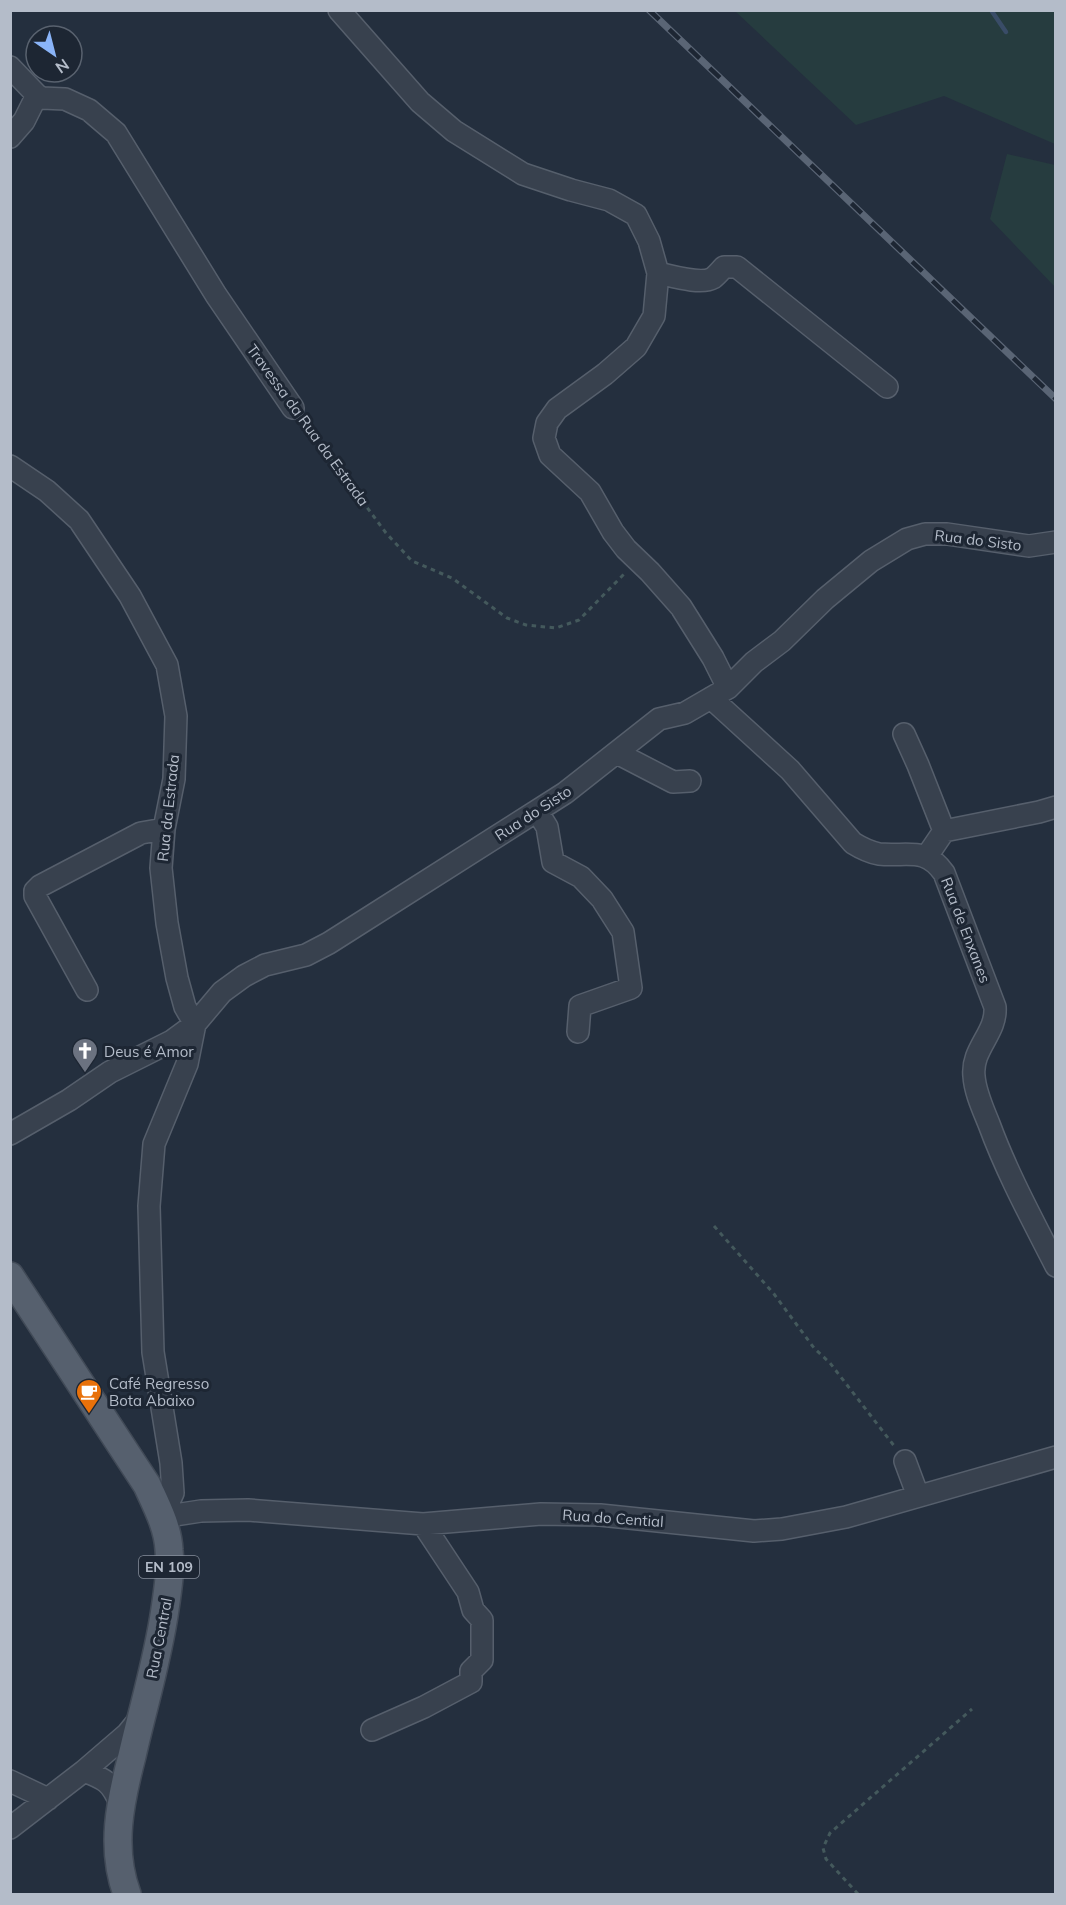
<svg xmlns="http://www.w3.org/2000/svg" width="1066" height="1905" font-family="Mulish,sans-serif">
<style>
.green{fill:#263c3f}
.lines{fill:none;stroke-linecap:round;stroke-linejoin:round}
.stream{stroke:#394c67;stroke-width:4.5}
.minor-casing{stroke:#565f6c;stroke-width:24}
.major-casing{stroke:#414a57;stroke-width:30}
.path{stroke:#44595c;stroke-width:3;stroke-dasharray:4.5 4.5;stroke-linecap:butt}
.minor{stroke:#38414e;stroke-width:21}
.major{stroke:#56606e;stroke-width:27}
.rail-casing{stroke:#5a6575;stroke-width:7}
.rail{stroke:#1d2633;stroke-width:4.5;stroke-dasharray:14;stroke-linecap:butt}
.labels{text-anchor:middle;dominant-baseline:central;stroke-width:6;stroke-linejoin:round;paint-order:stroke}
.shield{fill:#1d2633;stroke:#878f9c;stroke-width:1.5}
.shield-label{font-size:14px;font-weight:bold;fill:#b4bcc9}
.street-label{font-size:15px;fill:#b4bcc9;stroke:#1d2633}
.poi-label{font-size:15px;fill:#b4bcc9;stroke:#1d2633;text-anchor:start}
</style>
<rect width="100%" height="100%" fill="#242f3e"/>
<!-- green -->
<path class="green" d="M 735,11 L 1055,11 L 1055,144 L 944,96 L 856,125 Z
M 1007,154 L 1055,165 L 1055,287 L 990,219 Z"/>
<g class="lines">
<!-- stream -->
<path class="stream" d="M 991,10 L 1006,32"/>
<defs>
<path id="minor" d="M 339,10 L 420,102 L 454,131 L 523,174 L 571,190 L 609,200 L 636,215 L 649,241 L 658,273 L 654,316 L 636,347 L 605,374 L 557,409 L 547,423 L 544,438 L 550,455 L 590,492 L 613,532 L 626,549 L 650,572 L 681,607 L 713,658 L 728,688
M 10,67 L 37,95 L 42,98 L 65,99 L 89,110 L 116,133 L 216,295 L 293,408
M 10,137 L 24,121 L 37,95
M 658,273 C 672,276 701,285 713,278 C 717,275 721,270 724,267 L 737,267 L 887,387
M 10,466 L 47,491 L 79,520 L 130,596 L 167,665 L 176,716 L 174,779 L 164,829 L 161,868 L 167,923 L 177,978 L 185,1007 L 195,1024 L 187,1064 L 154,1144 L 149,1206 L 153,1352 L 171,1463 L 173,1493 L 162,1517
M 711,698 L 790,770 L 853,843 C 861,848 869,852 879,854 C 907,857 925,846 944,873 L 995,1007 C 997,1033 971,1049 974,1076 C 975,1092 983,1109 989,1124 C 1007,1173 1032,1219 1056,1266
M 904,734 L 918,765 L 944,831 L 927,856
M 617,753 L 673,782 L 690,781
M 537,811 L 547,827 L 553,862 L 581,877 L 602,899 L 623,932 L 631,988 L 580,1006 L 578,1032
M 944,831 L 1039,812 L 1056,807
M 87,990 L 35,896 L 35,891 L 40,886 L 141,833 L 164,829
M 10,1134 L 69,1100 L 110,1072 L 172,1041 L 195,1024 L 222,992 L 244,976 L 265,965 L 306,955 L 329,943 L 565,793 L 659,719 L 685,713 L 728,688 L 754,662 L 782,641 L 825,599 L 871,561 L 907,539 L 925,534 L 947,534 L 1029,546 L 1056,542
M 905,1461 L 918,1496
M 162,1517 L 201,1511 L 248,1510 L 423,1524 L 541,1514 L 600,1515 L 754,1531 L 782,1529 L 846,1517 L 1056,1457
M 372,1730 L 424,1707 L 471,1682 L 471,1671 L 482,1660 L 482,1620 L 473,1610 L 468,1592 L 423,1524
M 84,1771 L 127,1734 L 140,1718
M 10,1781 L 48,1799
M 10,1828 L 84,1771 C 105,1779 111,1782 120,1803"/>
<path id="major" d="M 10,1276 L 147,1485 C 156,1505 168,1527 169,1550 C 171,1569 168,1589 165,1609 C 158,1659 143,1707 132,1756 C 120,1802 110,1848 127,1894"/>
</defs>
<!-- minor casing -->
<use href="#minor" class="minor-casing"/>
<!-- major casing -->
<use href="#major" class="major-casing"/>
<!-- path -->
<path class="path" d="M 303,421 L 386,533 L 412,561 L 452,578 L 507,618 L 526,625 L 556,628 L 579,620 L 626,572
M 714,1226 L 774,1294 L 814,1348 L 830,1363 L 895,1447
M 858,1894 L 826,1859 L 823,1848 L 830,1833 L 972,1709"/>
<!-- minor -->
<use href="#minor" class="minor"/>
<!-- major -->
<use href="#major" class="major"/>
<defs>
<path id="rail" d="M 649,10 L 1056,399"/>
</defs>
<!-- rail casing -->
<use href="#rail" class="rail-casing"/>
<!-- rail -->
<use href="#rail" class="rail"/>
</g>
<!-- icons -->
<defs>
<symbol id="church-pin" viewBox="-11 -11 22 30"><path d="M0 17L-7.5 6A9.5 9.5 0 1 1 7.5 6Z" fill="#6b7280" stroke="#1d2633"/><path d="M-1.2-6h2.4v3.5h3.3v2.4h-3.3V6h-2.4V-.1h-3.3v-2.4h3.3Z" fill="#fff"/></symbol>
<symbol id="cafe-pin" viewBox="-11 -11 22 30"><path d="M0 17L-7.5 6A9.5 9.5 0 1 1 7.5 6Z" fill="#e8710a" stroke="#1d2633"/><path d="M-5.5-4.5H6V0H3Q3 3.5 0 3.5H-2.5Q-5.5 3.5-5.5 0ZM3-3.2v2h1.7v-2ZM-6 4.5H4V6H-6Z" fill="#fff"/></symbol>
</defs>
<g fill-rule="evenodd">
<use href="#church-pin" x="70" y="1036" width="30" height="40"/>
<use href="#cafe-pin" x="74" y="1377" width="30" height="40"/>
</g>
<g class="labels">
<!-- shield labels -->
<rect class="shield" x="139" y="1556" width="60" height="22" rx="4.5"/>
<g class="shield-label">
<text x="169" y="1567">EN 109</text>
</g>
<!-- street labels -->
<g class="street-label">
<text transform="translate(308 425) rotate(54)">Travessa da Rua da Estrada</text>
<text transform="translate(978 540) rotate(7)">Rua do Sisto</text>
<text transform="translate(168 808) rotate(-84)">Rua da Estrada</text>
<text transform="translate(533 813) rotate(-33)">Rua do Sisto</text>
<text transform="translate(966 930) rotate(69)">Rua de Enxanes</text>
<text transform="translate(613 1518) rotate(4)">Rua do Cential</text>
<text transform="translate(159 1638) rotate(-79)">Rua Central</text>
</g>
<!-- poi labels -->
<g class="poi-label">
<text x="104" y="1051">Deus é Amor</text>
<text x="109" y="1383">Café Regresso<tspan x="109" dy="17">Bota Abaixo</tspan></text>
</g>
</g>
<!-- border -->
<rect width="1066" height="1905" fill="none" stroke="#b4bcc9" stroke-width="24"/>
<!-- north arrow -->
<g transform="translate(54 54) rotate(145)"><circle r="28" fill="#1d2633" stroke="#59626f" stroke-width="1.5"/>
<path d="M0-4.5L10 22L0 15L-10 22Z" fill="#8ab4f8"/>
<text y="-9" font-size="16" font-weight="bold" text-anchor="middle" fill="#b4bcc9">N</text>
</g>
</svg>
